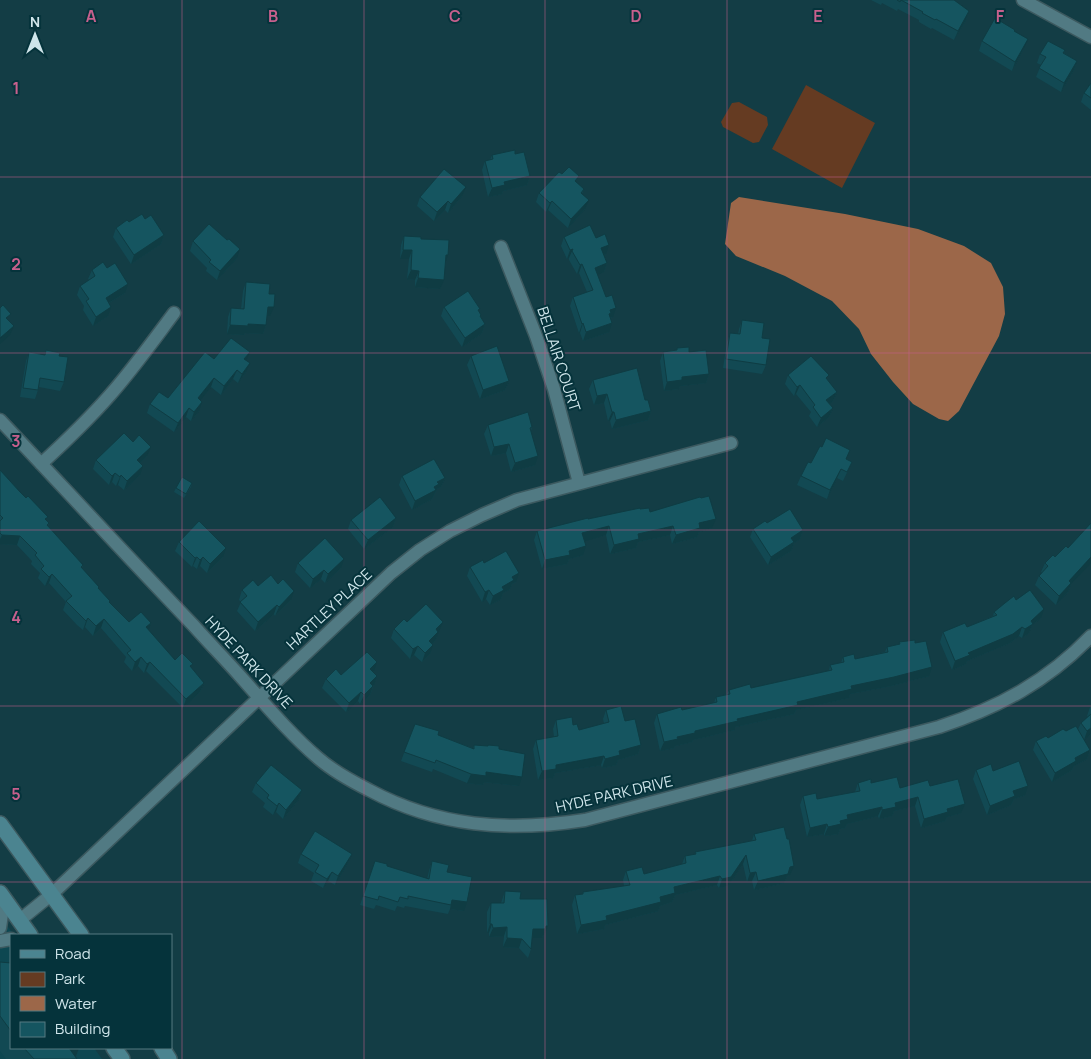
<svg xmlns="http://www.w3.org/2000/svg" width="1091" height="1059" font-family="Manrope,sans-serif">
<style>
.built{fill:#0d4751}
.green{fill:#653b22}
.water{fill:#9c6749}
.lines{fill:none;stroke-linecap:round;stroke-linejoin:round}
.street-casing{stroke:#3c595f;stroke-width:15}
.secondary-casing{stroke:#3c595f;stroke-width:18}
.street{stroke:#517a83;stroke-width:12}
.secondary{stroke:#4b8490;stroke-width:15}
.wall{fill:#124953}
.shaded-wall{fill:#0f3c43}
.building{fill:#155560;stroke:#0f3c43}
.grid{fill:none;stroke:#c7608d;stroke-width:1;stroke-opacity:0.55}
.labels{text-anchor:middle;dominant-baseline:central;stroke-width:4;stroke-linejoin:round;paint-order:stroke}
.street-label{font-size:15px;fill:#cfe5ea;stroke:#05333b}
.grid-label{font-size:16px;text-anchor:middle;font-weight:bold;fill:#c7608d;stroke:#05333b;stroke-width:4;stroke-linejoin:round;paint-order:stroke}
</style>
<rect width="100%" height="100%" fill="#133d45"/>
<!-- built -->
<path class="built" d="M 0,916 L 14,935 L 11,935 L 11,1048 L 94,1048 L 102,1059 L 0,1059 Z"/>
<!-- green -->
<path class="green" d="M 806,85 L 875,123 L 842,188 L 772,149 Z
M 739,102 L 767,117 L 768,125 L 759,142 L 753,143 L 723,127 L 721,122 L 732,103 Z"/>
<!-- water -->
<path class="water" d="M 739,197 L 845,214 L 918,229 L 964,246 L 991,263 L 1003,287 L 1005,314 L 999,336 L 959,411 L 948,421 L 939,419 L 913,404 L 893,382 L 871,354 L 859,329 L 832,301 L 785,276 L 736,256 L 725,244 L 731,203 Z"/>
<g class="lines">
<defs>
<path id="street" d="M 1023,0 L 1091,37
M 501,247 L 536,336 L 554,389 L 579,483
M 0,420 C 65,489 129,558 194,626 C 209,643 225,659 240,676 C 265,704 289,733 318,758 C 333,771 351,781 369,790 C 438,827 508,832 585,820 L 939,727 C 998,708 1048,681 1091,636
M 41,464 C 65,442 88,420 110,395 C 133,369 153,341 174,313
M 0,896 L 3,907 L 0,928
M 20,920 L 52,894 L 391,573 L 420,550 L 450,531 L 482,515 L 517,500 L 731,443
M 0,941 L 11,939"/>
<path id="secondary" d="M 0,824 L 81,935
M 0,893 L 30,935
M 114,1048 L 122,1059
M 162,1048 L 169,1059"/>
</defs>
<!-- street casing -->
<use href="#street" class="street-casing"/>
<!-- secondary casing -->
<use href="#secondary" class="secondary-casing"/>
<!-- street -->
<use href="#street" class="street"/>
<!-- secondary -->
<use href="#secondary" class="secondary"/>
</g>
<!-- wall -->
<path class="wall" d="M 871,0 L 954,0 L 969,11 L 966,20 L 954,40 L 932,28 L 931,29 L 919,22 L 919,20 L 898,9 L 897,11 L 882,3 L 881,5 Z
M 1014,32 L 1024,48 L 1012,71 L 979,51 L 982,41 Z
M 1065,50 L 1064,53 L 1077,61 L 1074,70 L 1061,92 L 1036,77 L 1041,65 L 1037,63 L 1040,54 Z
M 1091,83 L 1091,110 L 1081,102 L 1084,93 Z
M 515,154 L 530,176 L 527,185 L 503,191 L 502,194 L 488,197 L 482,170 L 485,161 L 490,160 L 492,155 Z
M 562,174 L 577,183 L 584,189 L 582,194 L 585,209 L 568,228 L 548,210 L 546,212 L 536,202 L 539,193 Z
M 462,196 L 448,213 L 445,210 L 434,221 L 417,206 L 420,197 Z
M 145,219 L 164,235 L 161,244 L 131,264 L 113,237 L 116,228 L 129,222 Z
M 404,236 L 421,239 L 445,264 L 440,289 L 415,287 L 415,280 L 407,279 L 409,259 L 400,259 L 401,245 Z
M 564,237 L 596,238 L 606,254 L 604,255 L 607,263 L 604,272 L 597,274 L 613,317 L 610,318 L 609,332 L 583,341 L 580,333 L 579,333 L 570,306 L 573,297 L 587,292 L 579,273 L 577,274 L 569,260 L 569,258 L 567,259 L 561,246 Z
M 227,240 L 237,258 L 217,280 L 206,271 L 207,268 L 190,251 L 193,241 Z
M 92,270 L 125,293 L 109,303 L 108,316 L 93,326 L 83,310 L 84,306 L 77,295 L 80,286 L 89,280 L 88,279 Z
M 246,282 L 269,294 L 270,316 L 267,316 L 266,325 L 263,334 L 245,333 L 244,335 L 227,334 L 228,317 L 231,308 L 241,309 L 243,291 Z
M 444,307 L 479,311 L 481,317 L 485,324 L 482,333 L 462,347 L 441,316 Z
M 742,320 L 762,338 L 766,365 L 762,374 L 723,368 L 727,342 L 730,333 L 738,334 L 739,329 Z
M 677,348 L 689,352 L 709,374 L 706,383 L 680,386 L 679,389 L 664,391 L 660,361 L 663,352 L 676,350 Z
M 46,350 L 59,356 L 64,382 L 60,391 L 39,387 L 35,399 L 20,397 L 26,361 L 29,352 L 44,355 Z
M 471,356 L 509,381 L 505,390 L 480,399 L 467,365 Z
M 214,359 L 246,361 L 246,372 L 238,383 L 233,379 L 221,395 L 211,387 L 200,400 L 199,411 L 191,421 L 186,417 L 174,432 L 147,413 L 150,404 L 168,398 Z
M 788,375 L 827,380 L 837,392 L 833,401 L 829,404 L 833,408 L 829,417 L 817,427 L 809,416 L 811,412 L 796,394 L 794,396 L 785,384 Z
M 593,380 L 645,400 L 651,411 L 648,420 L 612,429 L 610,421 L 608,421 L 604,403 L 594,405 L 589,389 Z
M 488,425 L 532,427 L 531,431 L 535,465 L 511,472 L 506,453 L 491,456 L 484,434 Z
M 147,456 L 140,463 L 140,475 L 124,490 L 118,485 L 116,486 L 112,482 L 109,485 L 93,469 L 96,460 Z
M 847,459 L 852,462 L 843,481 L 837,478 L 827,499 L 797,485 L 801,476 L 811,463 Z
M 0,470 L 49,523 L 48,526 L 83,565 L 82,568 L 109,602 L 129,622 L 151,623 L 148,630 L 175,660 L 191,668 L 204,683 L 200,692 L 183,708 L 146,671 L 144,673 L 138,666 L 132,671 L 124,662 L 126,657 L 101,628 L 93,636 L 85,627 L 83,630 L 77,625 L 63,610 L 66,602 L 49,583 L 45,586 L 38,578 L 40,573 L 31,564 L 32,561 L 17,545 L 0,544 Z
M 402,476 L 445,478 L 441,487 L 437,489 L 432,499 L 412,510 L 399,485 Z
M 192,483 L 191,487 L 184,498 L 174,492 L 176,488 Z
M 640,509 L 712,528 L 699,532 L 697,537 L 672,544 L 670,535 L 638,542 L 636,548 L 610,554 L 606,535 L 584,541 L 583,555 L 569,559 L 567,564 L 542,569 L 534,540 L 537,531 L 588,519 Z
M 396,518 L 393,527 L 364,549 L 348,529 L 351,520 Z
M 767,523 L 803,530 L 800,539 L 794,543 L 791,551 L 768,565 L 750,537 L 753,529 Z
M 179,542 L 223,557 L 207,573 L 200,566 L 197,569 L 193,566 L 192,567 L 175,551 Z
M 1055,557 L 1071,584 L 1068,592 L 1056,605 L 1035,585 L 1039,576 L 1042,573 L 1041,572 L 1045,563 Z
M 298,563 L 341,568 L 325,583 L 321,579 L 310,588 L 295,572 Z
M 484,563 L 516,582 L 512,584 L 510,589 L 503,593 L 501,599 L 490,605 L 486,599 L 482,602 L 467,576 L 470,567 Z
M 258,586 L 291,600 L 275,616 L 274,614 L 255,631 L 237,611 L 241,602 L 239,600 L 242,590 Z
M 1016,600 L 1041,618 L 1032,625 L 1029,633 L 1022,638 L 1019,636 L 1010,643 L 967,661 L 966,664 L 952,670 L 940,642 L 943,632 L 967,627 L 993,616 L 994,612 Z
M 407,622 L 439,631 L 435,641 L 432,644 L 430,654 L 422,662 L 414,655 L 410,659 L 391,638 L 394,629 Z
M 899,642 L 929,676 L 891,686 L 850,694 L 849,698 L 796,710 L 794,714 L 735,727 L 735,730 L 693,740 L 692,742 L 675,746 L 674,748 L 660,751 L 654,723 L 657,714 L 682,710 L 714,703 L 716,697 L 727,694 L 729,690 L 751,688 L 829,671 L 830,665 L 841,663 L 843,657 L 855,659 L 885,652 L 887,647 L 899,644 Z
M 374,671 L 373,672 L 377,676 L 370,695 L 360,704 L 358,701 L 346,712 L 322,688 L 326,679 L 341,675 Z
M 1090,707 L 1091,707 L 1091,734 L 1084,740 L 1090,750 L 1087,759 L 1074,766 L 1072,770 L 1052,782 L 1033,750 L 1036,741 L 1048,738 L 1066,731 L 1078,729 L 1081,723 L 1088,717 L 1087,716 Z
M 606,710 L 625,721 L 641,745 L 638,754 L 618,760 L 616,765 L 602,768 L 601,765 L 555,773 L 553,778 L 538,780 L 533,749 L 536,740 L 554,737 L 553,729 L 556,720 L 573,725 L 579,730 L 604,724 L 603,719 Z
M 415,724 L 438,735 L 473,748 L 474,745 L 499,749 L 519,786 L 484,782 L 483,785 L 467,783 L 433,769 L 432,772 L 401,761 Z
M 976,770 L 993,771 L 1025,795 L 1014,799 L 1011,805 L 987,815 L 973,779 Z
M 256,783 L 302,790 L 299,799 L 283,819 L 276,812 L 273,815 L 263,807 L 265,803 L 252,792 Z
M 858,783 L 871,783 L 900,788 L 930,786 L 961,813 L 947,817 L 945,821 L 921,828 L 915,806 L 894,811 L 892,816 L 879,819 L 878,816 L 847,824 L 845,828 L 840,829 L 838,834 L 824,836 L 824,834 L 807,837 L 800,805 L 803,796 L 817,799 L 855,792 Z
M 754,834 L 790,875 L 787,876 L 784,883 L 754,890 L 752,881 L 747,882 L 743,864 L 728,886 L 719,888 L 717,885 L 675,895 L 672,902 L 660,906 L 658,911 L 605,925 L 604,929 L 577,934 L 572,905 L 575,895 L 582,894 L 583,892 L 624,886 L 623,880 L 626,871 L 644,874 L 682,864 L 685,856 L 695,854 L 695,852 L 752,841 Z
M 301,854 L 352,854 L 348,863 L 335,885 L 328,881 L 323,888 L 311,881 L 314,873 L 298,863 Z
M 375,861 L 387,866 L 427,879 L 429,871 L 432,861 L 447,872 L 464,911 L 450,909 L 448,914 L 405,906 L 404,908 L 397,906 L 395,911 L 376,905 L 374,909 L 360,905 Z
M 505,891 L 520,899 L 544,935 L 543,935 L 542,938 L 532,938 L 531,949 L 528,958 L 519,948 L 503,947 L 504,936 L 489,937 L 489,933 L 487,933 L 487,912 L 491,903 L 501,903 Z
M 0,962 L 11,963 L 11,1048 L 79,1048 L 76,1057 L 77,1059 L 6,1059 L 0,1051 Z"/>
<!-- shaded-wall -->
<path class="shaded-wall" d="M 969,11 L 966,20 L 954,40 L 958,31 Z
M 1028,39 L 1024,48 L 1012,71 L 1015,62 Z
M 1077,61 L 1074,70 L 1061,92 L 1064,83 Z
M 530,176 L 527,185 L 503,191 L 502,194 L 488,197 L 492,188 L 504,182 Z
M 466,187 L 462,196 L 448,213 L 451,204 Z
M 589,200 L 585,209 L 568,228 L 571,219 Z
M 448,201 L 445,210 L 434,221 L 437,212 Z
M 552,201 L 548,210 L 546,212 L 550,203 Z
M 164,235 L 161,244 L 131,264 L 134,255 Z
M 609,245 L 606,254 L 598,257 L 601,248 Z
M 240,249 L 237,258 L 217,280 L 220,271 Z
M 573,249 L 569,258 L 567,259 L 570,250 Z
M 403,250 L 412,250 L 409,259 L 400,259 Z
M 446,255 L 448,255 L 445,264 Z
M 607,263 L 604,272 L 592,277 L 595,268 Z
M 582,264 L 579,273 L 577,274 L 580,265 Z
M 411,270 L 419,271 L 415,280 L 407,279 Z
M 418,278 L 444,280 L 440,289 L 415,287 Z
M 128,284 L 125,293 L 102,307 L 106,298 Z
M 111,307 L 108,316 L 93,326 L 96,317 Z
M 268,307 L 274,307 L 270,316 L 264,316 Z
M 616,308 L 613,317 L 609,318 L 605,323 L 610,310 Z
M 583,323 L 580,333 L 579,333 L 582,324 Z
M 612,323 L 609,332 L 583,341 L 586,332 Z
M 248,324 L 266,325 L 263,334 L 245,333 L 244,335 L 227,334 L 230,325 Z
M 485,324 L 482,333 L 462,347 L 465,338 Z
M 14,326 L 10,335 L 0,344 L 0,338 Z
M 250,352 L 246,361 L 244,359 Z
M 250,363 L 246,372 L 238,383 L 242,374 Z
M 237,370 L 233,379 L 221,395 L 224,386 Z
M 709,374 L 706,383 L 680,386 L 679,389 L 664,391 L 667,382 L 682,377 Z
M 214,378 L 211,387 L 195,407 L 198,398 Z
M 509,381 L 505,390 L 480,399 L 483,390 Z
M 800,385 L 796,394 L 794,396 L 797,387 Z
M 837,392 L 833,401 L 823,409 L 826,400 Z
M 607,394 L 604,403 L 594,405 L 597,396 Z
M 202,402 L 199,411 L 191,421 L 194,412 Z
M 189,408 L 186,417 L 174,432 L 178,423 Z
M 833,408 L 829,417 L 817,427 L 821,418 Z
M 651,411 L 648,420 L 612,429 L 616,420 Z
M 612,412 L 614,412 L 610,421 L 608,421 Z
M 509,444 L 506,453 L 491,456 L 494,447 Z
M 151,447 L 147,456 L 134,469 L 137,460 Z
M 538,456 L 535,465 L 511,472 L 515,463 Z
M 143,466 L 140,475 L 124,490 L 127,481 Z
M 841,469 L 837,478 L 827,499 L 830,490 Z
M 115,473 L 112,482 L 109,485 L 112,476 Z
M 121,475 L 118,485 L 116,486 L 120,477 Z
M 445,478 L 441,487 L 437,489 L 432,499 L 412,510 L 415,501 L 434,487 L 437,482 Z
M 396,518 L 393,527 L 364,549 L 368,540 Z
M 716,519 L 712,528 L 699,532 L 697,537 L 672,544 L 676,535 L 699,523 Z
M 609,526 L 606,535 L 579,543 L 582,533 Z
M 673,526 L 670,535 L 638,542 L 636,548 L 610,554 L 614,545 L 638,534 Z
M 803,530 L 800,539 L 794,543 L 791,551 L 768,565 L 771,557 L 791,538 Z
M 2,535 L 20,536 L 17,545 L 0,544 L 0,539 Z
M 586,546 L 583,555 L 569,559 L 567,564 L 542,569 L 545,560 L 569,551 Z
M 226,548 L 223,557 L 207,573 L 210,564 Z
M 197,557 L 193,566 L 192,567 L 195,558 Z
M 203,557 L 200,566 L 197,569 L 200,560 Z
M 1091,557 L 1091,563 L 1071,584 L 1068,592 L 1056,605 L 1059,596 L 1069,581 Z
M 344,559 L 341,568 L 325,583 L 328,574 Z
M 324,570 L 321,579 L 310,588 L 313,579 Z
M 519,573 L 516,582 L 512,584 L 510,589 L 503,593 L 501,599 L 490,605 L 493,596 L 512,577 Z
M 52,574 L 49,583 L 45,586 L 49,577 Z
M 489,590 L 486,599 L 482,602 L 485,592 Z
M 294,591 L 291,600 L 275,616 L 279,607 Z
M 277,605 L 274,614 L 255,631 L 258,622 Z
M 1044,609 L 1041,618 L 1032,625 L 1029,633 L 1022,638 L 1025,629 L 1031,621 Z
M 88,618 L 85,627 L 83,630 L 86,621 Z
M 104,619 L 101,628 L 93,636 L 96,626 Z
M 443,622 L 435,641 L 426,650 L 429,641 L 436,629 Z
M 151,623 L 148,632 L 146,627 Z
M 1022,627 L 1019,636 L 1010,643 L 967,661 L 966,664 L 952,670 L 955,661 L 968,653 Z
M 433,645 L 430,654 L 422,662 L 425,653 Z
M 418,646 L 414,655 L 410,659 L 413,649 Z
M 141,657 L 138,666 L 132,671 L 135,662 Z
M 150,662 L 146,671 L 144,673 L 147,664 Z
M 377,662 L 374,671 L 367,678 L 370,669 Z
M 932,667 L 929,676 L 891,686 L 850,694 L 849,698 L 796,710 L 794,714 L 735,727 L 735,730 L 693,740 L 692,742 L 675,746 L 674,748 L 660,751 L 664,742 L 695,731 L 851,686 Z
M 377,676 L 374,685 L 371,688 L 373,686 L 370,695 L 360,704 L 364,695 L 370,683 Z
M 204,683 L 200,692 L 183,708 L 186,699 Z
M 361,692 L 358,701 L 346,712 L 349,703 Z
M 1091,728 L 1091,734 L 1084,740 L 1087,731 Z
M 641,745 L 638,754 L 618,760 L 616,765 L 602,768 L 605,759 L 619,751 Z
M 1090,750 L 1087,759 L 1074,766 L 1072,770 L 1052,782 L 1055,773 L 1075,758 Z
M 604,756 L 601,765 L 555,773 L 553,778 L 538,780 L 542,771 L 556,765 Z
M 486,772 L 522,777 L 519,786 L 484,782 L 483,785 L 467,783 L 471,774 Z
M 1028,786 L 1025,795 L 1014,799 L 1011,805 L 987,815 L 990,806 L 1013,791 Z
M 302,790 L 299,799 L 283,819 L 286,810 Z
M 918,797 L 915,806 L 894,811 L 892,816 L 879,819 L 882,810 L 895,803 Z
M 279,803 L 276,812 L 273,815 L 277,806 Z
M 965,804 L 961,813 L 947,817 L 945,821 L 921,828 L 924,819 L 947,809 Z
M 882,807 L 878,816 L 847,824 L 845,828 L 840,829 L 838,834 L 824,836 L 828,827 L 840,821 L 847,815 Z
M 827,824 L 824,834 L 807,837 L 810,828 Z
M 352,854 L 348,863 L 335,885 L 338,876 Z
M 746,855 L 743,864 L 728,886 L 719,888 L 722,879 Z
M 794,866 L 790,875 L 787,876 L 784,883 L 754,890 L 758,881 L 790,867 Z
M 332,872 L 328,881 L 323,888 L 327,879 Z
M 756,872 L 752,881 L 747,882 L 750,873 Z
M 720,876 L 717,885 L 675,895 L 672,902 L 660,906 L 658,911 L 605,925 L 604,929 L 577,934 L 581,925 L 660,897 L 674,887 Z
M 452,900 L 467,902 L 464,911 L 450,909 Z
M 490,924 L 492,924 L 489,933 L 487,933 Z
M 548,926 L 544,935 L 543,935 L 542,938 L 530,938 L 533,929 Z
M 507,927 L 504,936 L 489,937 L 493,928 Z
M 507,938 L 522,939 L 519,948 L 503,947 Z
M 70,1048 L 79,1048 L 75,1059 L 65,1059 Z"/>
<!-- building -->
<path class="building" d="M 897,0 L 954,0 L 969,11 L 958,31 L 936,19 L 935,20 L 922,13 L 923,12 L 901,0 L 900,2 Z
M 995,18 L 1015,30 L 1014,31 L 1028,39 L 1015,62 L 982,41 Z
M 1048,41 L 1065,50 L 1063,53 L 1077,61 L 1064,83 L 1039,68 L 1046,57 L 1040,54 Z
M 1091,83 L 1091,98 L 1084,93 Z
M 515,150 L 515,154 L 524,152 L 530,176 L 504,182 L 505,185 L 492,188 L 485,161 L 493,159 L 492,155 Z
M 569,167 L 579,176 L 575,181 L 584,189 L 581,193 L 589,200 L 571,219 L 552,201 L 550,203 L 539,193 L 559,172 L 562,174 Z
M 444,169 L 466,187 L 451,204 L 448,201 L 437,212 L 420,197 Z
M 142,214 L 145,219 L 151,215 L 164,235 L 134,255 L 116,228 L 127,220 L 129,222 Z
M 209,224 L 227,240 L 229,239 L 240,249 L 220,271 L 209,262 L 211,260 L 193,241 Z
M 590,225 L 596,238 L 605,234 L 609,245 L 601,248 L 607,263 L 595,268 L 606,297 L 612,295 L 616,308 L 610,310 L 611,313 L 609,314 L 612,323 L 586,332 L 583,323 L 582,324 L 573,297 L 593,290 L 582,264 L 580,265 L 572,251 L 573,249 L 570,250 L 564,237 Z
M 404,236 L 421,237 L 421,239 L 449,240 L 448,255 L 446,255 L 444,280 L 418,278 L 419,271 L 411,270 L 412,250 L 403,250 Z
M 103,262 L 107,268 L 115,263 L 128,284 L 106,298 L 111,307 L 96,317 L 86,301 L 89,299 L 80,286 L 95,276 L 92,270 Z
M 246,282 L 270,284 L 269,294 L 275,294 L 274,307 L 268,307 L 266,325 L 248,324 L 248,326 L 230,325 L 231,308 L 244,309 Z
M 468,291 L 480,309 L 478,310 L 481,315 L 480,316 L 485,324 L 465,338 L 444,307 Z
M 3,305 L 11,314 L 6,318 L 14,326 L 0,338 L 0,308 Z
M 742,320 L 764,323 L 762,338 L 770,339 L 766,365 L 726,359 L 730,333 L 740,334 Z
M 231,338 L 250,352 L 244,359 L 250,363 L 242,374 L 237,370 L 224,386 L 214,378 L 198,398 L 202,402 L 194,412 L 189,408 L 178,423 L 150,404 L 159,392 L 168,398 L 205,352 L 214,359 Z
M 497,346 L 509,381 L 483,390 L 471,356 Z
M 689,347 L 689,352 L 706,350 L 709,374 L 682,377 L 682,380 L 667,382 L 663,352 L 677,350 L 677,348 Z
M 46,350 L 60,353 L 59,356 L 68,357 L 64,382 L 40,378 L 38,390 L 23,388 L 29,352 L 45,355 Z
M 811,356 L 829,375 L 826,378 L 837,392 L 826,400 L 833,408 L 821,418 L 813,407 L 815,405 L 800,385 L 797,387 L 788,375 Z
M 637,368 L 645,400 L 648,400 L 651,411 L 616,420 L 614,412 L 612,412 L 607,394 L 597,396 L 593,380 Z
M 528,412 L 532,427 L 530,428 L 538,456 L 515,463 L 509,444 L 494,447 L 488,425 Z
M 124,433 L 133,442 L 139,435 L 151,447 L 137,460 L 143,466 L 127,481 L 121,475 L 120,477 L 115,473 L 112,476 L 96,460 Z
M 826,438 L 850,450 L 846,459 L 852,462 L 847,472 L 841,469 L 830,490 L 801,476 L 808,462 L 811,463 L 820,446 L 822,447 Z
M 434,459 L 445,478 L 437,482 L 439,484 L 434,487 L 436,490 L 415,501 L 402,476 Z
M 0,470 L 20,492 L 26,498 L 28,496 L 48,517 L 45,519 L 49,523 L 47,525 L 83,565 L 81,567 L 99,587 L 98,588 L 110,601 L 109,602 L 129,622 L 141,612 L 151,623 L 146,627 L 175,660 L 182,653 L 193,664 L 190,666 L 204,683 L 186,699 L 150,662 L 147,664 L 141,657 L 135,662 L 127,653 L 131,650 L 104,619 L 96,626 L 88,618 L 86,621 L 66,601 L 72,596 L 52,574 L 49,577 L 41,569 L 44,566 L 35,555 L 37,553 L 20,536 L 2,535 L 0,533 L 0,521 L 3,518 L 0,515 Z
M 182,477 L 192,483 L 186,494 L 176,488 Z
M 709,496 L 716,519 L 699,523 L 700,528 L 676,535 L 673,526 L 638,534 L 639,539 L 614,545 L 609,526 L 582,533 L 586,546 L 569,551 L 570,555 L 545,560 L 537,531 L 588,518 L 588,519 L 640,508 L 640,509 L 649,508 L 650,512 L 700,497 L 701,498 Z
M 380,497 L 396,518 L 368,540 L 351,520 Z
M 790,509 L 803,530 L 791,538 L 794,542 L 771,557 L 753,529 L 765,521 L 767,523 Z
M 199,521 L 226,548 L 210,564 L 203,557 L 200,560 L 197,557 L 195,558 L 179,542 Z
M 1091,523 L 1091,557 L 1069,581 L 1071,583 L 1059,596 L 1039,576 L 1048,566 L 1045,563 L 1053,555 L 1055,557 L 1066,546 L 1068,548 Z
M 325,538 L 344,559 L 328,574 L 324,570 L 313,579 L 298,563 Z
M 506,551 L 519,573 L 512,577 L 514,580 L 502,587 L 504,590 L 493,596 L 489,590 L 485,592 L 470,567 L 483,560 L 484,563 Z
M 271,575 L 278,584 L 283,579 L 294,591 L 279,607 L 277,605 L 258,622 L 240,602 L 247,596 L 242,590 L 253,580 L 258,586 Z
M 1030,590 L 1044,609 L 1031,621 L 1033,624 L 1025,629 L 1022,627 L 1013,634 L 968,653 L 970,655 L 955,661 L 943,632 L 965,623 L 967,627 L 997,615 L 994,612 L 1005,603 L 1014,596 L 1016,600 Z
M 426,604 L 443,622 L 436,629 L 438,632 L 429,641 L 433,645 L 425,653 L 418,646 L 413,649 L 394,629 L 404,619 L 407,622 Z
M 915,640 L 915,643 L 926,641 L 932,667 L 894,677 L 851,686 L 852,689 L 797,702 L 798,705 L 737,719 L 738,721 L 695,731 L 695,733 L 677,737 L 678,739 L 664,742 L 657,714 L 681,707 L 682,710 L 717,702 L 716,697 L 730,694 L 729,690 L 750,684 L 751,688 L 832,670 L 830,665 L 844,662 L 843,657 L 854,654 L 855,659 L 888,652 L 887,647 L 900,644 L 899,642 Z
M 367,652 L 377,662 L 370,669 L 377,676 L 370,683 L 373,686 L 364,695 L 361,692 L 349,703 L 326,679 L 336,669 L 341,675 Z
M 621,706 L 625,721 L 635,719 L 641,745 L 619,751 L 620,755 L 605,759 L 604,756 L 556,765 L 556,769 L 542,771 L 536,740 L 558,736 L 556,720 L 572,717 L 573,725 L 577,724 L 579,730 L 609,722 L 606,710 Z
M 1091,714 L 1091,728 L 1087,731 L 1081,723 Z
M 415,724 L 439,731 L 438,735 L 474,749 L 474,745 L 488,746 L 488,745 L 499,746 L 499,749 L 525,754 L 522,777 L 486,772 L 486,776 L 471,774 L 436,760 L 435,763 L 404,752 Z
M 1076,726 L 1090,750 L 1075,758 L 1076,761 L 1055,773 L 1036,741 L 1046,736 L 1048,738 L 1063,729 L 1066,731 Z
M 1019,761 L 1028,786 L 1013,791 L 1015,796 L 990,806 L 976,770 L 991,764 L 993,771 Z
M 271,765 L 302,790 L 286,810 L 279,803 L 277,806 L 267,798 L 269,795 L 256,783 Z
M 897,777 L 900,788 L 928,780 L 930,786 L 958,779 L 965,804 L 947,809 L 948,812 L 924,819 L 918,797 L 895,803 L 896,807 L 882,810 L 882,807 L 847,815 L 848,819 L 840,821 L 841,824 L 828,827 L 827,824 L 810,828 L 803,796 L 816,793 L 817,799 L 860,791 L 858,783 L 871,779 L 871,783 Z
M 784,827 L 787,839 L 789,839 L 794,866 L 790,867 L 788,874 L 758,881 L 756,872 L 750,873 L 746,855 L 731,877 L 722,879 L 720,876 L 674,887 L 675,893 L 660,897 L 661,902 L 606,916 L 607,920 L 581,925 L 575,895 L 583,894 L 583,892 L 630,885 L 626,871 L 642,867 L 644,874 L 686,863 L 685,856 L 696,854 L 695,852 L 756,840 L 754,834 Z
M 315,831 L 352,854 L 338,876 L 332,872 L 327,879 L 315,872 L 319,865 L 301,854 Z
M 375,861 L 387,864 L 387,866 L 429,879 L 432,861 L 449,865 L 447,872 L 472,877 L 467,902 L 452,900 L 451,905 L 408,896 L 408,899 L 400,897 L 398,902 L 379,896 L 378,900 L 363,896 Z
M 505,891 L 521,892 L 520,899 L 547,899 L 548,926 L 546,926 L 545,929 L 533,929 L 531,949 L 522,939 L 507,938 L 507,927 L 493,928 L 492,924 L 490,924 L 491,903 L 504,903 Z
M 0,962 L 11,963 L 11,1031 L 0,1016 Z
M 24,1048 L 70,1048 L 69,1048 L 77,1059 L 34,1059 Z"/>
<!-- grid -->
<path class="grid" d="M 182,0 L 182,1059M 364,0 L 364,1059M 545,0 L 545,1059M 727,0 L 727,1059M 909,0 L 909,1059M 0,177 L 1091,177M 0,353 L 1091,353M 0,530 L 1091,530M 0,706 L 1091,706M 0,882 L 1091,882"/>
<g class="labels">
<!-- street labels -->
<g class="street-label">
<text transform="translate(559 359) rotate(72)">BELLAIR COURT</text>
<text transform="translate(329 609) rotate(-43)">HARTLEY PLACE</text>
<text transform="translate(249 662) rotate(47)">HYDE PARK DRIVE</text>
<text transform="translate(614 794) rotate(-13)">HYDE PARK DRIVE</text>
</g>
</g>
<g class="grid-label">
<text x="91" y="22">A</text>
<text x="273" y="22">B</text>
<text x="455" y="22">C</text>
<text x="636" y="22">D</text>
<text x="818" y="22">E</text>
<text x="1000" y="22">F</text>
<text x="16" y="94">1</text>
<text x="16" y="270">2</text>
<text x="16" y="447">3</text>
<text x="16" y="623">4</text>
<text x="16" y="800">5</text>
</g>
<!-- legend -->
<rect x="10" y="934" width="162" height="115" fill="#05333b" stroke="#567a81"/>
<rect x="20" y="950" width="25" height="8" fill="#4b8490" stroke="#567a81"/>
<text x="55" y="959" font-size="15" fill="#cfe5ea">Road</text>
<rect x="20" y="972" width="25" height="15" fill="#653b22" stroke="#567a81"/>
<text x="55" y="984" font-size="15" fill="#cfe5ea">Park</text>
<rect x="20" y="996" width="25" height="15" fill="#9c6749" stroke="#567a81"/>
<text x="55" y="1009" font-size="15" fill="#cfe5ea">Water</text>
<rect x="20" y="1022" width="25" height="15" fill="#155560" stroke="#567a81"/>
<text x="55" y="1034" font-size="15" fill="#cfe5ea">Building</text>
<!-- north arrow -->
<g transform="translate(35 35)" stroke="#05333b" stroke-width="4" paint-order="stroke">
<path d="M0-4L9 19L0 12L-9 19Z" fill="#cfe5ea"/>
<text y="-8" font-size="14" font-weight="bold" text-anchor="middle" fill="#cfe5ea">N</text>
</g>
</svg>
